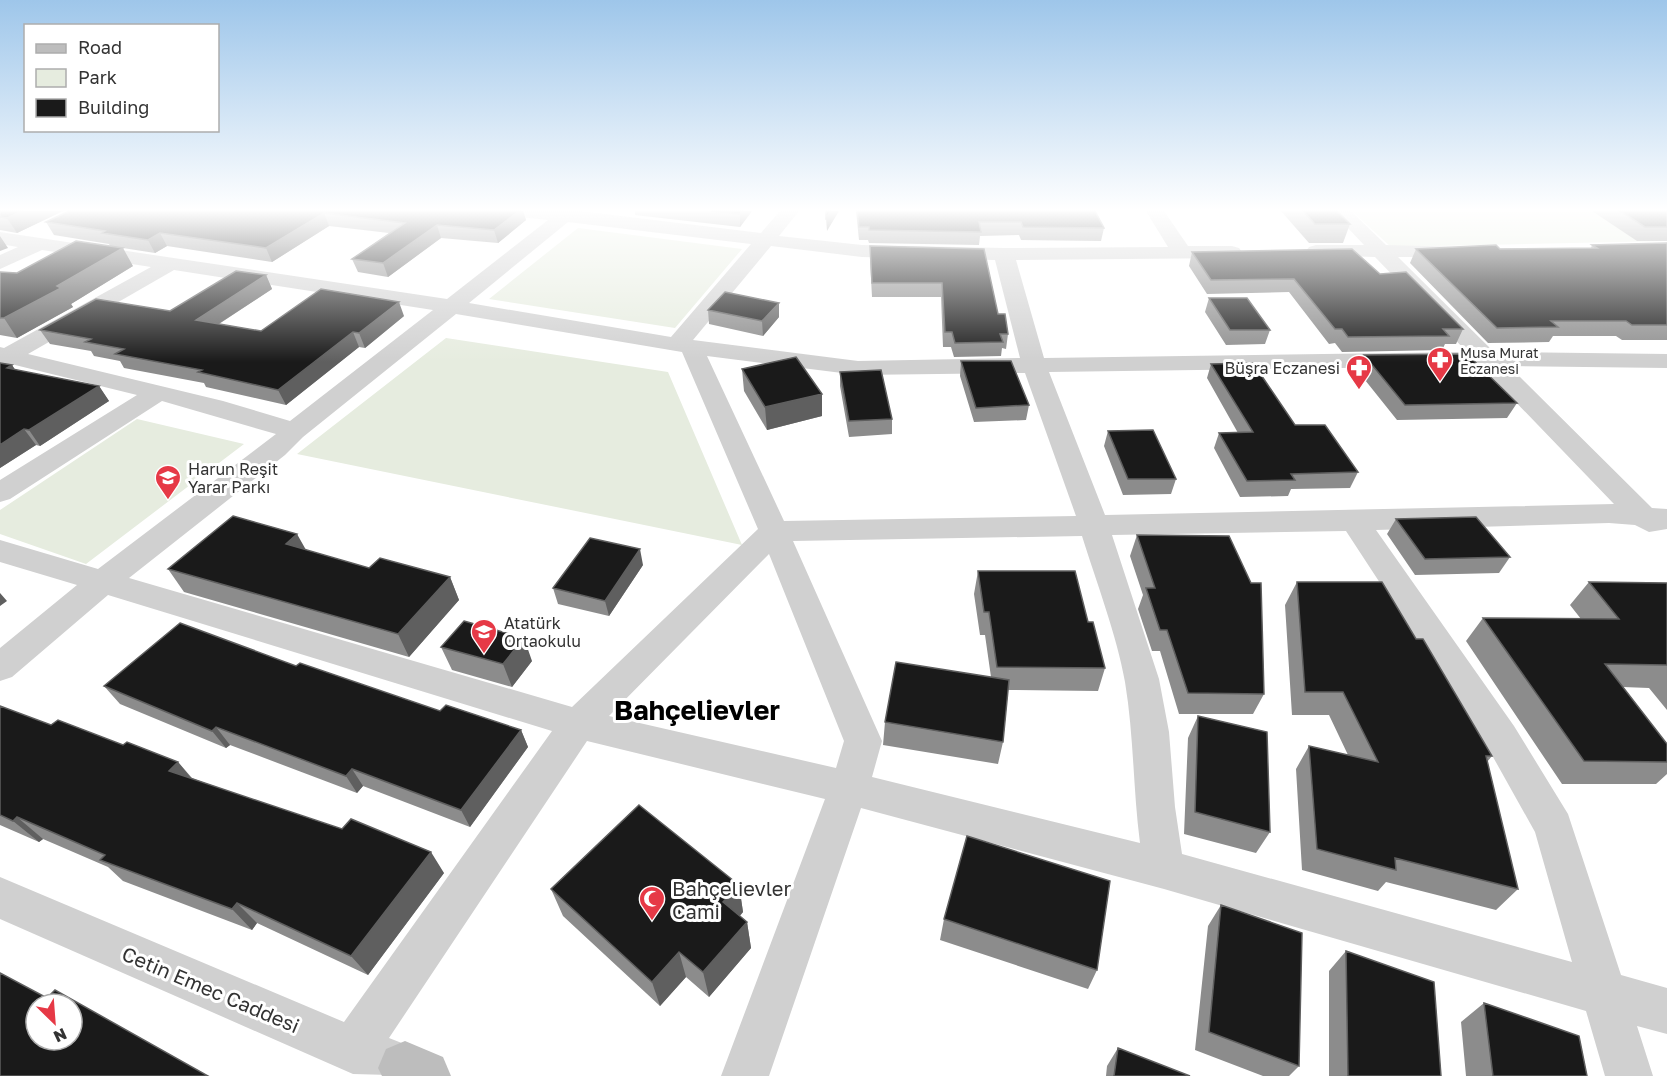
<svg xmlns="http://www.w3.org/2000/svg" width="1667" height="1076" font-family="'Golos Text',sans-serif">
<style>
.green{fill:#e6ecdf}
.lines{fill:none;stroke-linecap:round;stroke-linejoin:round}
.street{fill:#d0d0d0;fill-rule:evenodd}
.secondary{fill:#bdbdbd;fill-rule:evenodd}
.wall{fill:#8c8c8c}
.shaded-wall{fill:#5f5f5f}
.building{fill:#1a1a1a;stroke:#5f5f5f;stroke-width:1.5;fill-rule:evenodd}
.labels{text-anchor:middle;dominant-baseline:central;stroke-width:6;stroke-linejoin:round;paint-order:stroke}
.far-poi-label{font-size:14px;fill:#333;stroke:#fff;text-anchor:start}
.poi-label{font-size:16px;fill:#333;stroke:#fff;text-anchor:start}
.near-poi-label{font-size:20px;fill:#333;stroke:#fff;text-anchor:start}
.near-street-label{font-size:20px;fill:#333;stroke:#fff}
.near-district-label{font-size:27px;font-weight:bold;fill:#000;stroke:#fff}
</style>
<rect width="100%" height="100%" fill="#fff"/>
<!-- green -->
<path class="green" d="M 1352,211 L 1658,212 L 1667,241 L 1391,247 Z
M 578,228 L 742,249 L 675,328 L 489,299 Z
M 446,338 L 668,372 L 742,545 L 297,454 Z
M 137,419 L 244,444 L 86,564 L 0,534 L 0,510 Z"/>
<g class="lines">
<!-- street -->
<path class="street" d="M 510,211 L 580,211 L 761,233 L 780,211 L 799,211 L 779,236 L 862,245 L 1004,248 L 1168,247 L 1146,211 L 1164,211 L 1188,246 L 1232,246 L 1239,248 L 1242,252 L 1239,256 L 1232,258 L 1016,260 L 1044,358 L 1467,352 L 1375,257 L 1309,255 L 1306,251 L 1309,247 L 1316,245 L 1364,245 L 1332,211 L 1351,211 L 1386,245 L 1464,247 L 1467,251 L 1464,255 L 1457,257 L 1398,257 L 1494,352 L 1667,354 L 1667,368 L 1509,366 L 1652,508 L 1667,509 L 1667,529 L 1649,532 L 1635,525 L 1609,523 L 1376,530 L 1514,726 L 1568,814 L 1621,975 L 1667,988 L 1667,1034 L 1637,1026 L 1653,1076 L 1605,1076 L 1586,1011 L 1164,889 L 861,808 L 769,1076 L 721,1076 L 825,799 L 587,741 L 389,1038 L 422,1051 L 429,1068 L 426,1076 L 353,1074 L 0,919 L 0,877 L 344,1022 L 552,731 L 108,595 L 12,677 L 0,681 L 0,648 L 77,585 L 0,562 L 0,540 L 98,569 L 276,434 L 162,401 L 10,499 L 0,502 L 0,480 L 137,395 L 11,364 L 0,366 L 0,347 L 4,348 L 151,267 L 42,250 L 0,269 L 0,255 L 18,247 L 0,244 L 0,232 L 447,299 L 548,220 L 519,217 ZM 568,222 L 751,244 L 671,337 L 469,303 ZM 771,246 L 862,257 L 995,260 L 1020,358 L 858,361 L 693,340 ZM 174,270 L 433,310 L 290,421 L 223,401 L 28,354 ZM 456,314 L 682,352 L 758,529 L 572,707 L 129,578 L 285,455 L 303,437 ZM 707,356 L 858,375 L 1025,373 L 1076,516 L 784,521 ZM 1481,366 L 1614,504 L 1105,515 L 1049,372 ZM 1346,531 L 1488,748 L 1535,832 L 1572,962 L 1182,854 L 1175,807 L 1169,732 L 1159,679 L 1112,535 ZM 1082,536 C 1096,581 1117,636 1125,682 C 1134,736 1133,790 1140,843 L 872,777 L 882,741 L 793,541 ZM 769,554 L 844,741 L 836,768 L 609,716 Z"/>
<!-- secondary -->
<path class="secondary" d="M 405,1041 L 443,1057 L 451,1076 L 382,1076 L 378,1068 L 386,1049 Z"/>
</g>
<!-- wall -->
<path class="wall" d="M 0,211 L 63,211 L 17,233 L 0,230 Z
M 69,211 L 523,211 L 526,220 L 498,243 L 441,238 L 388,277 L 358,272 L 352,259 L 389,233 L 329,226 L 272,262 L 167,246 L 155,253 L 110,246 L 109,244 L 54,235 L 46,222 Z
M 635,211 L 752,211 L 740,227 L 635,215 Z
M 856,211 L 1095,211 L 1104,228 L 1101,241 L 1021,240 L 1019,235 L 980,236 L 979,245 L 869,243 L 868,240 L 859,240 Z
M 1281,211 L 1337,211 L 1350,224 L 1343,243 L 1309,243 Z
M 1592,211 L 1667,211 L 1667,241 L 1637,241 Z
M 1667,243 L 1667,340 L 1622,340 L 1616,336 L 1553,336 L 1549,342 L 1488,343 L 1410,263 L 1416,249 L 1591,248 L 1592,245 Z
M 870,246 L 984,249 L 998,314 L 1008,334 L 1006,349 L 1002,348 L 1001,356 L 954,357 L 951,347 L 943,347 L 941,297 L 872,297 L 870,259 Z
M 1192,252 L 1380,274 L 1463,329 L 1456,344 L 1445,344 L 1442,350 L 1342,352 L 1335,343 L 1329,344 L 1289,292 L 1207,294 L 1189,266 Z
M 133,266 L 71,304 L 73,307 L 17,338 L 0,335 L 0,272 L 17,273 Z
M 266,275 L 272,289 L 219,324 L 261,331 L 404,316 L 365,348 L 359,347 L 286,405 L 206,387 L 204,383 L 124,368 L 120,361 L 94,356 L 91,351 L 50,344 L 40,330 L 170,311 Z
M 1209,298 L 1270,330 L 1265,344 L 1226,345 L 1205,312 Z
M 708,310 L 779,317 L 763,336 L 709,324 Z
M 1364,355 L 1517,403 L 1507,418 L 1397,420 L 1357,370 Z
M 961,361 L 1029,405 L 1026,420 L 974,422 L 960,376 Z
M 1211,364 L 1358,472 L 1350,488 L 1291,489 L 1288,496 L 1240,497 L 1214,448 L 1219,433 L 1238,433 L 1207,378 Z
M 12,365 L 15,370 L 99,386 L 109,401 L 40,446 L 36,445 L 0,468 Z
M 742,369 L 822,416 L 767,430 L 744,391 Z
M 840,372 L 892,419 L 892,434 L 849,437 L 840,386 Z
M 1108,431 L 1176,479 L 1171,494 L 1123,495 L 1104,446 Z
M 1396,519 L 1510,557 L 1499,573 L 1415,575 L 1387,534 Z
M 1137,535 L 1264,694 L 1253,714 L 1179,714 L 1160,651 L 1152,651 L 1138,609 L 1143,595 L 1130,556 Z
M 305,550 L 369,568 L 450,577 L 459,600 L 409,657 L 184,592 L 168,569 Z
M 643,565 L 609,616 L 558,604 L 553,588 Z
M 978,571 L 1088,622 L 1105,668 L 1098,691 L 1008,690 L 1003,742 L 998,764 L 883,745 L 885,722 L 991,677 L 985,635 L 980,635 L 974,594 Z
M 1297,582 L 1416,639 L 1492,756 L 1487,762 L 1518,889 L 1496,910 L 1386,882 L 1378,891 L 1302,870 L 1296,769 L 1309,746 L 1348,755 L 1329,715 L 1292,715 L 1285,605 Z
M 1589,582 L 1667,583 L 1667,710 L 1649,688 L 1623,687 L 1667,744 L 1667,774 L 1656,784 L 1562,784 L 1466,641 L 1483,618 L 1581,619 L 1570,605 Z
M 441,647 L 532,661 L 512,687 L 452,670 Z
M 296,666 L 440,711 L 521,730 L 528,747 L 470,827 L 363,786 L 357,793 L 230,745 L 226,748 L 120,704 L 104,686 Z
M 0,706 L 51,725 L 123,745 L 178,762 L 192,778 L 444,873 L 368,975 L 257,923 L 252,930 L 123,881 L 108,867 L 43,839 L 39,842 L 0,825 Z
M 1198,716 L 1270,832 L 1256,853 L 1184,834 L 1188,738 Z
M 739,885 L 743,912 L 740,916 L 747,922 L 751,948 L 709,997 L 686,977 L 660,1006 L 563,916 L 551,889 Z
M 1221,905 L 1299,1066 L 1289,1076 L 1263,1076 L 1195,1050 L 1208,926 Z
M 944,919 L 1097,970 L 1088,989 L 940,940 Z
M 1346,951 L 1441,1076 L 1329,1076 L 1329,971 Z
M 1484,1003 L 1587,1076 L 1466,1076 L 1461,1022 Z
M 1118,1048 L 1190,1076 L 1106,1076 L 1107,1066 Z"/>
<!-- shaded-wall -->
<path class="shaded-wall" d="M 23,211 L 63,211 L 17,233 L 7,218 Z
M 519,211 L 523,211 L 526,220 L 498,243 L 494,230 Z
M 742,211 L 752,211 L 740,227 L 740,214 Z
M 831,211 L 839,211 L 827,231 L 826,218 Z
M 324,213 L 329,226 L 272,262 L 266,248 Z
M 437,225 L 441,238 L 388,277 L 383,263 Z
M 160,233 L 167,246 L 155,253 L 148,240 Z
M 0,236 L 8,248 L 0,251 Z
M 123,248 L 133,266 L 71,304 L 73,307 L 17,338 L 4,318 L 57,286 Z
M 266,275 L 272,289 L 203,334 L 196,320 Z
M 399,302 L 404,316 L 365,348 L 359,333 Z
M 779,303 L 779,317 L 763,336 L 762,321 Z
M 353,332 L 359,347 L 286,405 L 278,390 Z
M 12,365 L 22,380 L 7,368 Z
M 99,386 L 109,401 L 40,446 L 29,430 Z
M 822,394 L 822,416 L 767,430 L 765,407 Z
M 24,429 L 36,445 L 0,468 L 0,445 Z
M 297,534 L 310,557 L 286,544 Z
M 640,549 L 643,565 L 609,616 L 605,601 Z
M 450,577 L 459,600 L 409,657 L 398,634 Z
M 0,593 L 7,601 L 0,606 Z
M 524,638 L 532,661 L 512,687 L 503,664 Z
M 216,727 L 230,745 L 226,748 L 212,731 Z
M 521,730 L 528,747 L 470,827 L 461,810 Z
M 178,762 L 197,785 L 169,771 Z
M 352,769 L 363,786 L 357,793 L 346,776 Z
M 17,817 L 43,839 L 39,842 L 13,821 Z
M 431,852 L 444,873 L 368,975 L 351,956 Z
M 739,885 L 743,912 L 728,929 L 723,902 Z
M 237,903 L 257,923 L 252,930 L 232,909 Z
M 747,922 L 751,948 L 709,997 L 703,972 Z
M 679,952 L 686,977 L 660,1006 L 652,982 Z"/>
<!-- building -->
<path class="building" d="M 0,211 L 23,211 L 7,218 L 0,217 Z
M 69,211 L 519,211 L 494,230 L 437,225 L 383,263 L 352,259 L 405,223 L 324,213 L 266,248 L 160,233 L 148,240 L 102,233 L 105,231 L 46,222 Z
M 711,211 L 742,211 L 740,214 Z
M 826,211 L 831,211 L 826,218 Z
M 857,211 L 1095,211 L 1104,228 L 1023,227 L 1021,222 L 979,222 L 981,232 L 869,230 L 869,227 L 859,227 Z
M 1303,211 L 1337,211 L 1350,224 L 1315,224 Z
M 1620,211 L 1667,211 L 1667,227 L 1645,227 Z
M 76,241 L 123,248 L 57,286 L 61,288 L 4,318 L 0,318 L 0,272 L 17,273 Z
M 1667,243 L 1667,325 L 1632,325 L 1626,321 L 1551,321 L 1558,327 L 1497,328 L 1416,249 L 1496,245 L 1500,249 L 1597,248 L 1592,245 Z
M 870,246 L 984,249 L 998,314 L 1005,314 L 1008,334 L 1000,334 L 1003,342 L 955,343 L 952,332 L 945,332 L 942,283 L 872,283 Z
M 1352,249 L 1380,274 L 1406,272 L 1463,329 L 1443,329 L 1449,336 L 1348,337 L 1342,329 L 1335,329 L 1294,279 L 1211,280 L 1192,252 Z
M 236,271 L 266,275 L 196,320 L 261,331 L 321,289 L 399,302 L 359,333 L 353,332 L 278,390 L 198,372 L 202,370 L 115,354 L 124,349 L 85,342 L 91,339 L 40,330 L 96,299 L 170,311 Z
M 725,292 L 779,303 L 762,321 L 708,310 Z
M 1209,298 L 1247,298 L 1270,330 L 1230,330 Z
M 1467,354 L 1517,403 L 1405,405 L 1364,355 Z
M 796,357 L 822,394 L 765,407 L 742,369 Z
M 961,361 L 1011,361 L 1029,405 L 976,408 Z
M 0,363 L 12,365 L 7,368 L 99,386 L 29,430 L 24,429 L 0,445 Z
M 1253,363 L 1295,425 L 1325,425 L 1358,472 L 1291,474 L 1295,480 L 1247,481 L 1219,433 L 1253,432 L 1211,364 Z
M 881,370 L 892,419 L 849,421 L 840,372 Z
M 1153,430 L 1176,479 L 1128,479 L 1108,431 Z
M 233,516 L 297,534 L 286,544 L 369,568 L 380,558 L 450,577 L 398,634 L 168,569 Z
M 1476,517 L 1510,557 L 1425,559 L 1396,519 Z
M 1137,535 L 1229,536 L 1251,583 L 1261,583 L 1264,694 L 1188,693 L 1167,630 L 1160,630 L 1146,588 L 1155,588 Z
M 590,538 L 640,549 L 605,601 L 553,588 Z
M 978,571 L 1075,571 L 1088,622 L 1093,622 L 1105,668 L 997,667 L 989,612 L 984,612 Z
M 1297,582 L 1382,582 L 1416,639 L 1423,639 L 1492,756 L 1486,756 L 1518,889 L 1395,858 L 1396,870 L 1317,849 L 1309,746 L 1378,762 L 1343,692 L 1305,692 Z
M 1589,582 L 1667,583 L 1667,665 L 1605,664 L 1667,744 L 1667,762 L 1584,761 L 1483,618 L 1619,619 Z
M 464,621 L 524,638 L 503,664 L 441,647 Z
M 180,623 L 296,666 L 300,663 L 440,711 L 446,705 L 521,730 L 461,810 L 352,769 L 346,776 L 216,727 L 212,731 L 104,686 Z
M 896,662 L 1009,680 L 1003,742 L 885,722 Z
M 0,706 L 51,725 L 58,720 L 123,745 L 127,742 L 178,762 L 169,771 L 342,829 L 351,819 L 431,852 L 351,956 L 237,903 L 232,909 L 100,860 L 105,855 L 17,817 L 13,821 L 0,815 Z
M 1198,716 L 1267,732 L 1270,832 L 1195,812 Z
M 639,805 L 739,885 L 723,902 L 747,922 L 703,972 L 679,952 L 652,982 L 551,889 Z
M 967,836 L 1110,881 L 1097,970 L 944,919 Z
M 1221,905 L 1302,933 L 1299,1066 L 1209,1032 Z
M 1346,951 L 1434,982 L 1441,1076 L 1348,1076 Z
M 0,973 L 47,998 L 55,990 L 208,1076 L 0,1076 ZM 36,1004 L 72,1004 L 72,1040 L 36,1040 Z
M 1484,1003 L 1579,1036 L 1587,1076 L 1493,1076 Z
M 1118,1048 L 1190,1076 L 1114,1076 Z"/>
<!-- sky -->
<linearGradient id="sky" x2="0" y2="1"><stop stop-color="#9ec6ea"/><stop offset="0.58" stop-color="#fff"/><stop offset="1" stop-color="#fff" stop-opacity="0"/></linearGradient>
<rect width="1667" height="362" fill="url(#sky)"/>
<!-- icons -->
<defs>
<symbol id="pharmacy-pin" viewBox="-11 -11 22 30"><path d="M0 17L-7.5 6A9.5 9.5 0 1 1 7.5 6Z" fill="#e63946" stroke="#fff"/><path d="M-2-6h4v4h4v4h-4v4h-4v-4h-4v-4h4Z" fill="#fff"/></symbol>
<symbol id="school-pin" viewBox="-11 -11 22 30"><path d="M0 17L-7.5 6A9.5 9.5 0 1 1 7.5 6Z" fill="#e63946" stroke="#fff"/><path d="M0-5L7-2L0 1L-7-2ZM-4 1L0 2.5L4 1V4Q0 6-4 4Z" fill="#fff"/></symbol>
<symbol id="mosque-pin" viewBox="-11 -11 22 30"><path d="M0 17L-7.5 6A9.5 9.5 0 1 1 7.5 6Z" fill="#e63946" stroke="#fff"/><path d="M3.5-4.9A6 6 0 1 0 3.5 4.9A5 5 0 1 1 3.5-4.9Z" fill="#fff"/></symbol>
</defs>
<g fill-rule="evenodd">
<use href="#pharmacy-pin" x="1425" y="345" width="30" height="40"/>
<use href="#pharmacy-pin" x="1344" y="353" width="30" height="40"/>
<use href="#school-pin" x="153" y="463" width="30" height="40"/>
<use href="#school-pin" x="469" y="617" width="30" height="40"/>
<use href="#mosque-pin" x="637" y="884" width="30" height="40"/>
</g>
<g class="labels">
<!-- far-poi labels -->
<g class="far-poi-label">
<text x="1460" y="352">Musa Murat<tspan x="1460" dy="16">Eczanesi</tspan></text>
</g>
<!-- poi labels -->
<g class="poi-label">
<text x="1340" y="368" text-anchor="end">Büşra Eczanesi</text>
<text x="188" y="469">Harun Reşit<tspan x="188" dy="18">Yarar Parkı</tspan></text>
<text x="504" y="623">Atatürk<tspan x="504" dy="18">Ortaokulu</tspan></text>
</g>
<!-- near-poi labels -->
<g class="near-poi-label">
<text x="672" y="888">Bahçelievler<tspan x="672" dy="23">Cami</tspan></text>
</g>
<!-- near-street labels -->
<g class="near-street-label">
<text transform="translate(211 989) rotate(23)">Cetin Emec Caddesi</text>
</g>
<!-- near-district labels -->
<g class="near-district-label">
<text x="697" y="710">Bahçelievler</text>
</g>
</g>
<!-- legend -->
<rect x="24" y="24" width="195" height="108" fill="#ffffff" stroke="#adadad" stroke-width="1.5"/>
<rect x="36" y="44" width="30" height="9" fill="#bdbdbd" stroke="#adadad" stroke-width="1.5"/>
<text x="78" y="54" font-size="18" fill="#333333">Road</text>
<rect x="36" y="69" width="30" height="18" fill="#e6ecdf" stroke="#adadad" stroke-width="1.5"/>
<text x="78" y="84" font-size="18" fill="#333333">Park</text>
<rect x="36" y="99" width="30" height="18" fill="#1a1a1a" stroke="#adadad" stroke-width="1.5"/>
<text x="78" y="114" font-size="18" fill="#333333">Building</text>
<!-- north arrow -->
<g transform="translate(54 1022) rotate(155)"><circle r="28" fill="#ffffff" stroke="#adadad" stroke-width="1.5"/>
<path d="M0-4.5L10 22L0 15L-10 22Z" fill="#e63946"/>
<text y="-9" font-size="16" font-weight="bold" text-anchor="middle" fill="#333333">N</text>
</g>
</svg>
